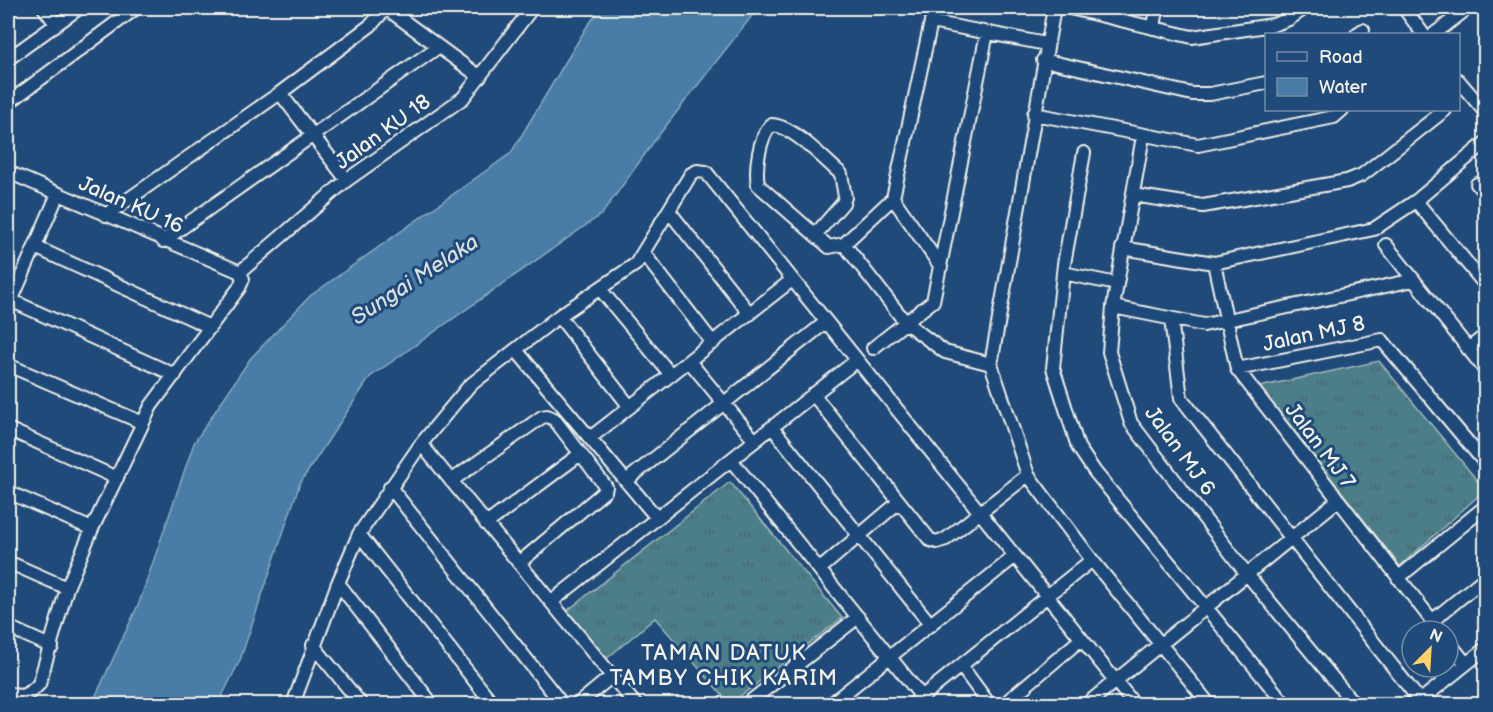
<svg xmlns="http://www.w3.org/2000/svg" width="1493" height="712" font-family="'Balsamiq Sans',sans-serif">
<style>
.grass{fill:url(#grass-tufts);stroke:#a0b8b8;stroke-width:1.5}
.water{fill:#487ca6;stroke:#8dabc0;stroke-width:1.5}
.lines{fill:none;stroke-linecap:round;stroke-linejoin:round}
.minor-casing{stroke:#f4f1e8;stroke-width:16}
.minor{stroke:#1f4a7a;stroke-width:12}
.labels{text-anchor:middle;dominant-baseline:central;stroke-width:6;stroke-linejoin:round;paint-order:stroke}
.street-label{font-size:21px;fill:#f4f1e8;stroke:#1f4a7a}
.water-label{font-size:22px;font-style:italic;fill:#dadfde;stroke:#1f4a7a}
.neighbourhood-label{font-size:22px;letter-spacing:1.5px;fill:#f4f1e8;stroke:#1f4a7a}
</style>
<defs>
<pattern id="grass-tufts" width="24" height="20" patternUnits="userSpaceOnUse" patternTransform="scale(1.5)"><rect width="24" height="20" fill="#4c7e89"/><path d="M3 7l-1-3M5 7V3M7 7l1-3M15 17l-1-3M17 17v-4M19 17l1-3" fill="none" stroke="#4b666b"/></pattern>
</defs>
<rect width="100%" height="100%" fill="#1f4a7a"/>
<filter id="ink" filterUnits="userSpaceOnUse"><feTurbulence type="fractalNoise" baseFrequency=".0167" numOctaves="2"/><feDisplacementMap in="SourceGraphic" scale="12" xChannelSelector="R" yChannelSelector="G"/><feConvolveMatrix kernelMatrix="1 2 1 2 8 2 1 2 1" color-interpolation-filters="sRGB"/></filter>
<g filter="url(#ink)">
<!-- grass -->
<path class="grass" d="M 1379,361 L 1485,490 L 1400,566 L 1259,387 Z
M 730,482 L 842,618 L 730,704 L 655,618 L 605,660 L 567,611 Z"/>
<!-- water -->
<path class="water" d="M 601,8 L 758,8 L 658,136 L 602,214 L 370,377 L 300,483 L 240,660 L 218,704 L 92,704 L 139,603 L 194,443 L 250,359 L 310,296 L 511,153 L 586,28 Z"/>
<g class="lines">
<defs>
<path id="minor" d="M 44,8 L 56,24
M 386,8 L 480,77
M 1054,8 L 991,364 L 1028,475 L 1092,560 L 1209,704
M 1070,8 L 1192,37 L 1273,25 L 1289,19 L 1305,8
M 1404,8 L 1423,34
M 931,22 L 1046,44
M 1153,28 L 1158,8
M 1357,34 L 1363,30
M 1434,34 L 1468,8
M 8,59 L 79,8
M 1043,60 L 1192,94 L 1210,94 L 1266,83
M 1458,80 L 1486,113
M 280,93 L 347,180
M 8,103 L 136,8
M 1034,114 L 1198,145 L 1334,117 L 1342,110
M 1143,136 L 1113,307 L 1109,352 L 1131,423 L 1246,573 L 1354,704
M 1084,153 L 1064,264 L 1053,368 L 1078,447 L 1095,472 L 1285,704
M 8,172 L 240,272
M 1477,184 L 1486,194
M 1133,195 L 1203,206 L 1347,181 L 1362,175 L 1445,110
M 893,198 L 941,267
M 1416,201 L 1486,286
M 669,211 L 750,314
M 106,215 L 280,93 L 371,25 L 386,8
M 815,235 L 843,203 L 845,197 L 841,174 C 825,160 792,125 771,125 C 759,138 755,168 758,185 L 829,247 L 844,244 L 893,198 L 934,8
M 163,241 L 438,47
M 844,244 L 906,323 L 945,352 L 991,364
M 1386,245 L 1486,371
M 35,247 L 210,327
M 1122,248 L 1214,263 L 1374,229 L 1416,201 L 1486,142
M 644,254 L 713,343
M 1214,263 L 1237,369 L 1440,631
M 240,272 L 347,180 L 463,98 L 532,8
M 1063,273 L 1117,284
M 600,289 L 671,375
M 8,299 L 175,375
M 1113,307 L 1204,325 L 1414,280
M 8,308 L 58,194
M 559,316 L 630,407
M 1171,319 L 1181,398 L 1420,701
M 873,348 L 933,301 L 987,33
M 1468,349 L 1486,335
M 516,350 L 657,518
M 689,361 L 755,441
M 8,365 L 143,423
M 1237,369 L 1382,340 L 1486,464
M 813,394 L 930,540 L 937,542 L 946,539 L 1028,475
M 772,427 L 931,625
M 8,429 L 117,478
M 590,438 L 792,280
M 421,444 L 635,704
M 731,460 L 922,697
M 451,481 L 542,417 L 547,416 L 554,419 L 606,487 L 605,491 L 519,563
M 626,481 L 826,322
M 390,487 L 562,704
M 8,492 L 92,529
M 486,524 L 579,455
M 359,534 L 493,704
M 8,562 L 67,588
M 820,569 L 899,502
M 1398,578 L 1486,506
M 338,583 L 432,704
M 551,602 L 857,360
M 1432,621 L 1486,577
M 8,627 L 52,647
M 1448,641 L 1466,664
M 313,645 L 361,704
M 961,666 L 989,704
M 8,693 C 21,699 29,695 39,684 L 67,588 L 92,529 L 151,406 L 239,288 L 243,279 L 240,272
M 293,704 L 338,583 L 359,534 L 421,444 L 469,386 L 559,316 L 636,264 L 691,174 L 697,171 L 706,172 L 1134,704
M 578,704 L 612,676
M 747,704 L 858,617
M 831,704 L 1014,557
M 913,704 L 1092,560
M 1004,704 L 1080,640
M 1087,704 L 1337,501
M 1416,704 L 1486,648"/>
</defs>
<!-- minor casing -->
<use href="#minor" class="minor-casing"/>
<!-- minor -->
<use href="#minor" class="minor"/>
</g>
</g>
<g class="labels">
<!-- street labels -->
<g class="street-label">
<text transform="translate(383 132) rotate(-36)">Jalan KU 18</text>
<text transform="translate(131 205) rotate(24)">Jalan KU 16</text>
<text transform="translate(1314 334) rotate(-12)">Jalan MJ 8</text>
<text transform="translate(1320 446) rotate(53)">Jalan MJ 7</text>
<text transform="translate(1180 451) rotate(54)">Jalan MJ 6</text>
</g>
<!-- water labels -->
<g class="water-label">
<text transform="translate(415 280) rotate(-33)">Sungai Melaka</text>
</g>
<!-- neighbourhood labels -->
<g class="neighbourhood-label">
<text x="724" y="653">TAMAN DATUK<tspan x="724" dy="25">TAMBY CHIK KARIM</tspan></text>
</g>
</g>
<!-- margin -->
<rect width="1493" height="712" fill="none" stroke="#1f4a7a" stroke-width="30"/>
<rect x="15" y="15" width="1463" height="682" fill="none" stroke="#f4f1e8" stroke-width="2" filter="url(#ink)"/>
<!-- legend -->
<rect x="1265" y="33" width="195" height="78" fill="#1f4a7a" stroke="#748da6" stroke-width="1.5"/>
<rect x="1277" y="52" width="30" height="9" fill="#1f4a7a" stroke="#748da6" stroke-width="1.5"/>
<text x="1319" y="63" font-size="18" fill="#f4f1e8">Road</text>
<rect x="1277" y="78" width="30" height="18" fill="#487ca6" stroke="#748da6" stroke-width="1.5"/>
<text x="1319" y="93" font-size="18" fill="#f4f1e8">Water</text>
<!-- north arrow -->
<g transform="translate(1430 649) rotate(24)"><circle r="28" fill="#1f4a7a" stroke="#748da6" stroke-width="1.5"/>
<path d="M0-4.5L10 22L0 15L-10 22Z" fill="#ffd166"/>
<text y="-9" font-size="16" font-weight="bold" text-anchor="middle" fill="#f4f1e8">N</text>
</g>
</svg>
